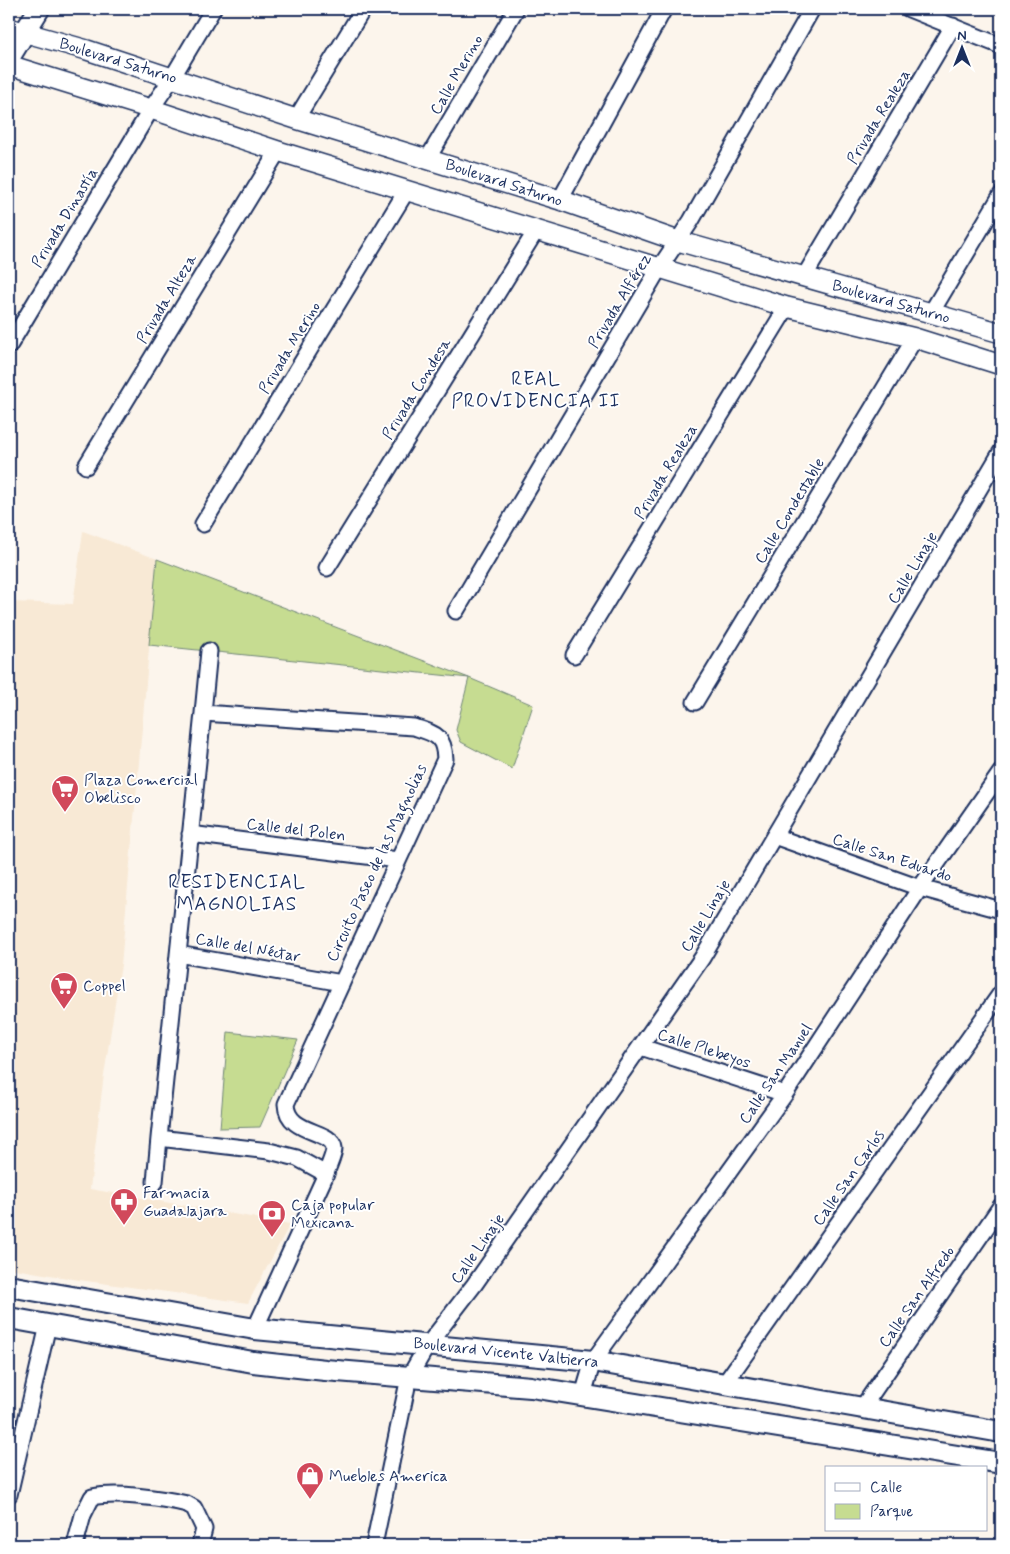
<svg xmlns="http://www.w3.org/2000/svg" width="1010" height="1554" font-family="Mynerve,sans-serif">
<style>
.built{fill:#f8e9d5}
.green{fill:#c6dc91;stroke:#708678}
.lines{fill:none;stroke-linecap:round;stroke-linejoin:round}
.minor-casing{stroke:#1b2f5e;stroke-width:19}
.tertiary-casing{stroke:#1b2f5e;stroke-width:22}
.secondary-casing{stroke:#1b2f5e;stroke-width:24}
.minor{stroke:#fff;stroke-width:15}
.tertiary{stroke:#fff;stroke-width:19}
.secondary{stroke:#fff;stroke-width:20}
.labels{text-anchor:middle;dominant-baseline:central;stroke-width:4;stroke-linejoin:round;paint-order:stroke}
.street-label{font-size:16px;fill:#1b2f5e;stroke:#fff}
.poi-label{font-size:16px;fill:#1b2f5e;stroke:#fff;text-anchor:start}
.quarter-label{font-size:19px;letter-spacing:1px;fill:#1b2f5e;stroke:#fff}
</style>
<rect width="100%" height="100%" fill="#fcf5ec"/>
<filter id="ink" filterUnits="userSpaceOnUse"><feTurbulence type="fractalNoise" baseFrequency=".02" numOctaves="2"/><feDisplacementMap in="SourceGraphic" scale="10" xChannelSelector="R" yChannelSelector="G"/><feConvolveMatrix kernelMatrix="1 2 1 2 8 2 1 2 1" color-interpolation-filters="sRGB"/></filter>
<g filter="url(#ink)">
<!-- built -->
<path class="built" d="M 83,531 L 157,559 L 121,965 L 103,1082 L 90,1189 L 290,1224 L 248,1303 L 79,1280 L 9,1268 L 9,984 L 11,951 L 9,950 L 9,602 L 73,604 Z"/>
<!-- green -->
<path class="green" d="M 157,559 L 469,678 L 533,705 L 512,769 L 461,742 L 456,730 L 469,678 L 149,645 Z
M 228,1032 L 298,1040 L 260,1127 L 220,1128 Z"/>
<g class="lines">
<defs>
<path id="minor" d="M 909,9 L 1001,46
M 296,119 L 363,9
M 428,158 L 516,9
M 560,200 L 664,9
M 804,277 L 953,26
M 931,313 L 1001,195
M 9,346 L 151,109 L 172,78 L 213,9
M 86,466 L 278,151
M 203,524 L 407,190
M 327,568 L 537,229
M 456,611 L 660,267 L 691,221 L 812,9
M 574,655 L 787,307
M 695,702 L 915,338
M 203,713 L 209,651
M 190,834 L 398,860
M 774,836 L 920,888 L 1001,910
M 178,954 L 342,983
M 641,1047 L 785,1094
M 155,1182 L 159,1138
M 255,1329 L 326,1174 C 328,1166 334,1156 334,1148 C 332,1129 287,1135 286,1104 L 445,759 C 444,735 435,734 414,727 L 203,713 L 159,1138 L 269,1151 L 297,1158 L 326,1174
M 725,1383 L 1001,993
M 583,1395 L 593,1361 L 785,1094 L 920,888 L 1001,772
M 862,1408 L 1001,1206
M 9,1495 L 48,1325
M 75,1545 L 83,1515 L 92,1497 C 117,1492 162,1498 187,1504 L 194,1508 L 204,1529 L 200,1545
M 374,1545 L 409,1377 L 427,1346 L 474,1285 L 702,958 L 1001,452"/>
<path id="tertiary" d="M 9,28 L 87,50 L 296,119 L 560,200 L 678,241 L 1001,333
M 9,65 L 151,109 L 278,151 L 787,307 L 915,338 L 1001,365"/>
<path id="secondary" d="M 9,58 L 39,9
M 9,1286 L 255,1329 L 593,1361 L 1001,1432
M 9,1318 L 253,1362 L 325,1370 L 531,1387 L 1001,1463"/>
</defs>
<!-- minor casing -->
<use href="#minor" class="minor-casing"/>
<!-- tertiary casing -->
<use href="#tertiary" class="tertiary-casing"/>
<!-- secondary casing -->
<use href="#secondary" class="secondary-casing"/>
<!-- minor -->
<use href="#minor" class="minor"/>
<!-- tertiary -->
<use href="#tertiary" class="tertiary"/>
<!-- secondary -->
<use href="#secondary" class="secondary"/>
</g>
</g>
<!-- icons -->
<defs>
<symbol id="supermarket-pin" viewBox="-11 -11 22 30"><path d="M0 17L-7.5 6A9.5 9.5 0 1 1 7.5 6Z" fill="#d1495b" stroke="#fff"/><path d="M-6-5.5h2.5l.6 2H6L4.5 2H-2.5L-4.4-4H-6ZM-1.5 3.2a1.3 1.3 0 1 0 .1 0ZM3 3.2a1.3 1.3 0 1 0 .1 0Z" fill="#fff"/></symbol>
<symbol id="pharmacy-pin" viewBox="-11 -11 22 30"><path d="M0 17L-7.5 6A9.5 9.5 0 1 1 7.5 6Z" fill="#d1495b" stroke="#fff"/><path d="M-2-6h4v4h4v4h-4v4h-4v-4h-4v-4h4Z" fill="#fff"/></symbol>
<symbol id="bank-pin" viewBox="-11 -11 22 30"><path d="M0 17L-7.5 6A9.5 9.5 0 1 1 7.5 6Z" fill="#d1495b" stroke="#fff"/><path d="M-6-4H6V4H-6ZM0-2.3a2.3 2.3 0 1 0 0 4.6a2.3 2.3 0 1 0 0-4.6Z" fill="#fff"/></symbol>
<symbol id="shop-pin" viewBox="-11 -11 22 30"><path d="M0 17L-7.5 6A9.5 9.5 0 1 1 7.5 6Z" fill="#d1495b" stroke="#fff"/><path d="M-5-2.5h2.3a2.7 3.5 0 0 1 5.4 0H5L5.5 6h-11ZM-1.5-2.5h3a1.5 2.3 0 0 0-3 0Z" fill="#fff"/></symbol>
</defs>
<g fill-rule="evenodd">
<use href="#supermarket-pin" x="49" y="773" width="32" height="43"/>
<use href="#supermarket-pin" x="48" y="970" width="32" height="43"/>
<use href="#pharmacy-pin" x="108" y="1186" width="32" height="43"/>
<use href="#bank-pin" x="256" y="1198" width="32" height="43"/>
<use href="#shop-pin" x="294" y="1460" width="32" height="43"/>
</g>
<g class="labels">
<!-- street labels -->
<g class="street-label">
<text transform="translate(118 61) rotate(17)">Boulevard Saturno</text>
<text transform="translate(457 75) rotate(-60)">Calle Merino</text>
<text transform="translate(879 117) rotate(-59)">Privada Realeza</text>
<text transform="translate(504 183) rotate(18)">Boulevard Saturno</text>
<text transform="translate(65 218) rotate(-59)">Privada Dinastía</text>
<text transform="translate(167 299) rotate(-59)">Privada Alteza</text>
<text transform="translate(620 301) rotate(-59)">Privada Alférez</text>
<text transform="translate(891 302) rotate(16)">Boulevard Saturno</text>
<text transform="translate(290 348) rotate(-59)">Privada Merino</text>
<text transform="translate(417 389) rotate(-58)">Privada Condesa</text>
<text transform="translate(666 472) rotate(-59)">Privada Realeza</text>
<text transform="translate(790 511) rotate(-59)">Calle Condestable</text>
<text transform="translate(913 568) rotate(-59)">Calle Linaje</text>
<text transform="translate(296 830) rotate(7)">Calle del Polen</text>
<text transform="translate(892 858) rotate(18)">Calle San Eduardo</text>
<text transform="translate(377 863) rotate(-65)">Circuito Paseo de las Magnolias</text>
<text transform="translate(706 916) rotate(-59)">Calle Linaje</text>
<text transform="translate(248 948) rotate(10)">Calle del Néctar</text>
<text transform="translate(704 1049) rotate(18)">Calle Plebeyos</text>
<text transform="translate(776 1074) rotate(-56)">Calle San Manuel</text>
<text transform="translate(849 1178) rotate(-55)">Calle San Carlos</text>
<text transform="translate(478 1249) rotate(-55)">Calle Linaje</text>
<text transform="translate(917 1297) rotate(-55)">Calle San Alfredo</text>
<text transform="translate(506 1353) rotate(6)">Boulevard Vicente Valtierra</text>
</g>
<!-- poi labels -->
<g class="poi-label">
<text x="84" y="780">Plaza Comercial<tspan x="84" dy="18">Obelisco</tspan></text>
<text x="83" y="986">Coppel</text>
<text x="143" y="1193">Farmacia<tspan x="143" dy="18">Guadalajara</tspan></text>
<text x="291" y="1205">Caja popular<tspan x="291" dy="18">Mexicana</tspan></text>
<text x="329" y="1476">Muebles America</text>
</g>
<!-- quarter labels -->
<g class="quarter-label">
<text x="536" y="379">REAL<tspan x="536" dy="22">PROVIDENCIA II</tspan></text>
<text x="237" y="882">RESIDENCIAL<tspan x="237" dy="22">MAGNOLIAS</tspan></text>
</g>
</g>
<!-- margin -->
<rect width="1010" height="1554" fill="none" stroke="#fff" stroke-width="30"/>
<rect x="15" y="15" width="980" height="1524" fill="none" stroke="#1b2f5e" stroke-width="2" filter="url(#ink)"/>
<!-- legend -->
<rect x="825" y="1466" width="162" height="65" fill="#ffffff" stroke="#a4acbf"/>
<rect x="835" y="1483" width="25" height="8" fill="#ffffff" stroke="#a4acbf"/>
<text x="870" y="1492" font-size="15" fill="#1b2f5e">Calle</text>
<rect x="835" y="1504" width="25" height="15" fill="#c6dc91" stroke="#a4acbf"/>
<text x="870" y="1516" font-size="15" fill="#1b2f5e">Parque</text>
<!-- north arrow -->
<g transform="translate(962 48)" stroke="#ffffff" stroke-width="4" paint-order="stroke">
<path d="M0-4L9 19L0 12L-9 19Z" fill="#1b2f5e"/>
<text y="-8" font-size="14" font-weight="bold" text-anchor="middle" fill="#1b2f5e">N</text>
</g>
</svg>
